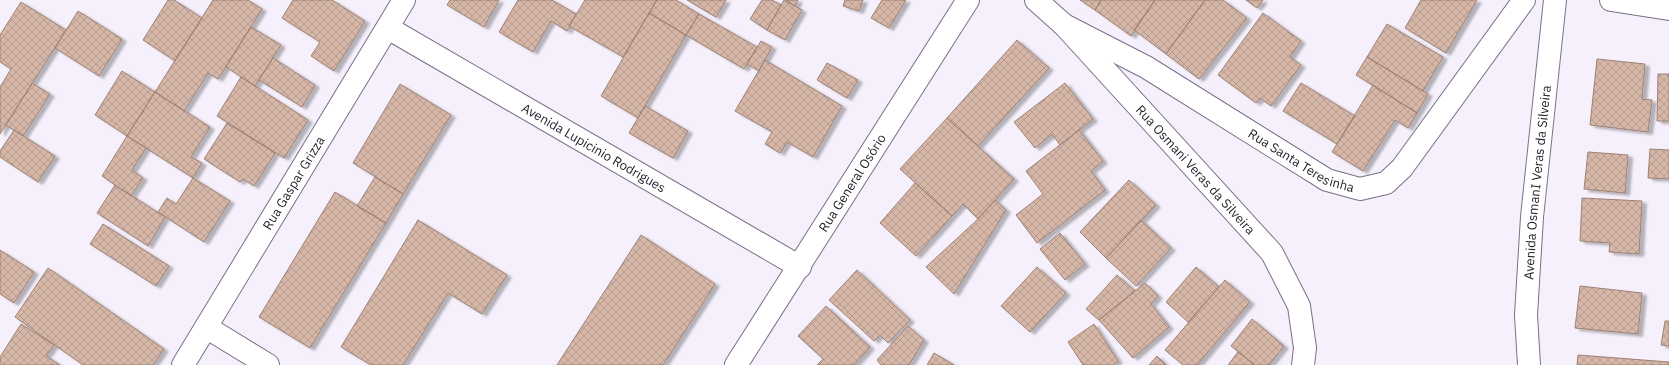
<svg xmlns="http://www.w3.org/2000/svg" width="1669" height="365" font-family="'IBM Plex Sans',sans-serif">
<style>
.building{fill:url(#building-cross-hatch);stroke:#9e8174;filter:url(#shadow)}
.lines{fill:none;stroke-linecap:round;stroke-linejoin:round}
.minor-casing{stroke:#7b6f89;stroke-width:24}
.tertiary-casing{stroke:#7b6f89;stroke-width:24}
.minor{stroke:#fff;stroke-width:22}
.tertiary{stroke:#fff;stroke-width:22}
.labels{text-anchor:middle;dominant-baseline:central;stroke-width:3;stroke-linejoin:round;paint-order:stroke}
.street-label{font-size:13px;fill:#28232e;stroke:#fff}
</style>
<defs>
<pattern id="building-cross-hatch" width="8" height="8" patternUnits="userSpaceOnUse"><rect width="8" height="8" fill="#d5b6a7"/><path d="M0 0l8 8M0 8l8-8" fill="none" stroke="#b79c90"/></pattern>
<filter id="shadow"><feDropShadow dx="4.5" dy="2.5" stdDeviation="1" flood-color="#0004"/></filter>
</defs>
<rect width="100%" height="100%" fill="#f5f0fb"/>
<!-- building -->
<path class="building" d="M 168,0 L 174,0 L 202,18 L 175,61 L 143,40 Z
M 213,0 L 248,0 L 262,9 L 218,79 L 208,73 L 184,111 L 155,92 Z
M 293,0 L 332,0 L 365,21 L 334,71 L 311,56 L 320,42 L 282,18 Z
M 450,0 L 499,0 L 484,27 L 447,5 Z
M 518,0 L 552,0 L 576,14 L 567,31 L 551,21 L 533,52 L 499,32 Z
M 585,0 L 657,0 L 623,57 L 569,26 Z
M 657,0 L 676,0 L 699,14 L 686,35 L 649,13 Z
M 687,0 L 726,0 L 716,17 Z
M 762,0 L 772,0 L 781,5 L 767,30 L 750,19 Z
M 784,0 L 802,10 L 785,40 L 767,30 Z
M 786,0 L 798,0 L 795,6 Z
M 845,0 L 863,0 L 859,11 L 843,6 Z
M 882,0 L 906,0 L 889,28 L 871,18 Z
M 1080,0 L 1101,0 L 1095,10 Z
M 1101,0 L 1155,0 L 1131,36 L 1095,10 Z
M 1155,0 L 1205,0 L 1166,54 L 1134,30 Z
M 1205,0 L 1223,0 L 1247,18 L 1199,79 L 1166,54 Z
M 1246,0 L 1263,0 L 1257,8 Z
M 1421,0 L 1477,0 L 1446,53 L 1405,28 Z
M 21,2 L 66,30 L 0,134 L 0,87 L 11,69 L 0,62 L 0,35 Z
M 78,11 L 122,39 L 99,76 L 55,48 Z
M 649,13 L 686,35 L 638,118 L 601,96 Z
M 1263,13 L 1301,41 L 1290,57 L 1301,65 L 1271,106 L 1260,98 L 1256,103 L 1218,75 Z
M 699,14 L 757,47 L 744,69 L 686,35 Z
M 1387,24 L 1443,57 L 1423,91 L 1367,57 Z
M 251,27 L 281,45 L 255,86 L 226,67 Z
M 1017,40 L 1049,68 L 978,146 L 947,118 Z
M 761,41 L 772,47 L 759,71 L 747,64 Z
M 1367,57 L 1428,94 L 1417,113 L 1356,75 Z
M 273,58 L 315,85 L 302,107 L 259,80 Z
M 1597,59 L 1645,64 L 1642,99 L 1652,100 L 1648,132 L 1590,125 Z
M 765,60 L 842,106 L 813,157 L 787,142 L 780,153 L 765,144 L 772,132 L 735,111 Z
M 827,63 L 858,80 L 847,98 L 817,80 Z
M 122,71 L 155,92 L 127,136 L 95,115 Z
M 1658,74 L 1669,74 L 1669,121 L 1657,121 Z
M 241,77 L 308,120 L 284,158 L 217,116 Z
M 32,83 L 50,94 L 23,136 L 6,125 Z
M 1065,83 L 1093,119 L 1060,145 L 1052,134 L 1035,148 L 1014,122 Z
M 1301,83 L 1355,116 L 1337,144 L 1283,111 Z
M 400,84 L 451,115 L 403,194 L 353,163 Z
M 1373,85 L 1417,113 L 1408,128 L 1395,120 L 1363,171 L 1332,152 Z
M 155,92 L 210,127 L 191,157 L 202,163 L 193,178 L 127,136 Z
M 645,106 L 688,131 L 673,158 L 629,133 Z
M 947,118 L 1014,179 L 978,219 L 963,204 L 952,216 L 900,169 Z
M 227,123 L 275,153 L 254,186 L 243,179 L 240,182 L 204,159 Z
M 14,130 L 55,156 L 38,182 L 0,157 L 0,151 Z
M 1079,130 L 1103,161 L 1091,171 L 1105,190 L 1037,243 L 1016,215 L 1043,194 L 1026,171 Z
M 127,136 L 146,148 L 132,170 L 143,178 L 131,196 L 102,176 Z
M 1650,149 L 1669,150 L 1669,179 L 1648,178 Z
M 1588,152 L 1628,155 L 1625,193 L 1584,189 Z
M 375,177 L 403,194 L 386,223 L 357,206 Z
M 193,178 L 230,201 L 204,242 L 158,212 L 167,198 L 176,204 Z
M 1129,180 L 1156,205 L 1106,258 L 1080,232 Z
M 915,183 L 952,216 L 916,256 L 880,223 Z
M 115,185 L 165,217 L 148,246 L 97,213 Z
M 335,192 L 386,223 L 310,348 L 259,317 Z
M 1582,198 L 1642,201 L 1639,254 L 1609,252 L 1610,243 L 1580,241 Z
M 995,200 L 1006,210 L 954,294 L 926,267 L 978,219 Z
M 418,220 L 507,275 L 482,314 L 448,293 L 403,365 L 371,365 L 341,347 Z
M 1141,220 L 1171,248 L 1136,286 L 1106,258 Z
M 103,224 L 169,266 L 156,286 L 90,244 Z
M 1060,233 L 1085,264 L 1065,280 L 1040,249 Z
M 641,235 L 715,284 L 663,365 L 557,365 Z
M 0,250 L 34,272 L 14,303 L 0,294 Z
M 1037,267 L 1066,293 L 1030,332 L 1001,306 Z
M 1196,267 L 1219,287 L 1188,322 L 1166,302 Z
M 48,268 L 164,349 L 153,365 L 83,365 L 15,317 Z
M 857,270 L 910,320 L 888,343 L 880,335 L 874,341 L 829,300 Z
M 1117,275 L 1135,291 L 1099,320 L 1086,309 Z
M 1225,280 L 1250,302 L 1197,365 L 1183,365 L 1165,350 Z
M 1145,283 L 1158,296 L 1151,304 L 1169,327 L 1133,358 L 1099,320 Z
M 1580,286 L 1642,293 L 1638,334 L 1575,328 Z
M 826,306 L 870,347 L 854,365 L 817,365 L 823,359 L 798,336 Z
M 1252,319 L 1284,346 L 1269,365 L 1255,365 L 1231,346 Z
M 1665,321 L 1669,321 L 1669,346 L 1661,345 Z
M 21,324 L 54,345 L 46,356 L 60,365 L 0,365 L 0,357 Z
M 1094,324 L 1118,361 L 1113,365 L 1083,365 L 1068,342 Z
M 908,326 L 924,340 L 909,365 L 881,365 L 877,360 Z
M 1238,352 L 1255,365 L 1228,365 Z
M 934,353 L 954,365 L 927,365 Z
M 1578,355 L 1669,362 L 1669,365 L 1577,365 Z
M 1157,356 L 1166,365 L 1149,365 Z"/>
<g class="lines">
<defs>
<g id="minor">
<path id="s1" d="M 1036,0 L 1064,25 L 1272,253 L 1299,306 L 1305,348 L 1303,365"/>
<path d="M 1611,0 L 1669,9"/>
<path id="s2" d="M 1064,25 L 1146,67 L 1327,180 L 1360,189 L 1386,183 L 1402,168 L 1524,0"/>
<path id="s3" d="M 388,28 L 800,267"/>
<path d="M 206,327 L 268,365"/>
<path id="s4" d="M 183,365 L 404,0"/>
<path id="s5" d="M 1529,365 L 1526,315 L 1532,217 L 1555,0"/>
</g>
<g id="tertiary">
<path id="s6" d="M 736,365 L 968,0"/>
</g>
</defs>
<!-- minor casing -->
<use href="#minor" class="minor-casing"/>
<!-- tertiary casing -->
<use href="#tertiary" class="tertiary-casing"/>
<!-- minor -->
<use href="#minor" class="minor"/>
<!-- tertiary -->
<use href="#tertiary" class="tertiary"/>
</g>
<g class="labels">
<!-- street labels -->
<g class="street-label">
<text stroke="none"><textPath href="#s3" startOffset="238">Avenida Lupicinio Rodrigues</textPath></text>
<text stroke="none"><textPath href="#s2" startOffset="274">Rua Santa Teresinha</textPath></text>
<text stroke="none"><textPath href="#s1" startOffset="233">Rua Osmani Veras da Silveira</textPath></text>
<text stroke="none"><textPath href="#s5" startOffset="183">Avenida OsmanI Veras da Silveira</textPath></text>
<text stroke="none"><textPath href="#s4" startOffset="213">Rua Gaspar Grizza</textPath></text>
<text stroke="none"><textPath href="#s6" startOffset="216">Rua General Osório</textPath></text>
</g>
</g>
</svg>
